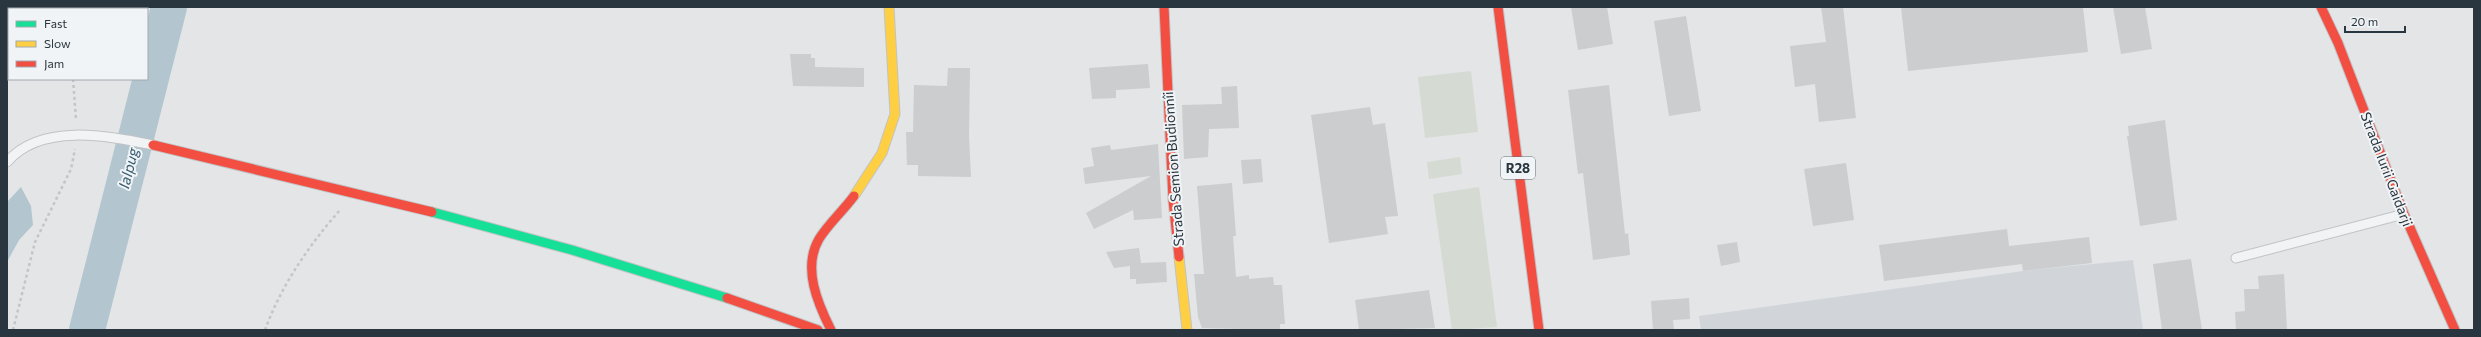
<svg xmlns="http://www.w3.org/2000/svg" width="2481" height="337" font-family="Commissioner,sans-serif">
<style>
.built{fill:#d1d5da}
.green{fill:#d5dbd3}
.water{fill:#b3c6d0}
.lines{fill:none;stroke-linecap:round;stroke-linejoin:round}
.river{stroke:#b3c6d0;stroke-width:36}
.building{fill:#cbcdcf}
.lane-casing{stroke:#c1c3c5;stroke-width:11}
.fast-casing{stroke:#c1c3c5;stroke-width:11}
.slow-casing{stroke:#c1c3c5;stroke-width:11}
.jam-casing{stroke:#c1c3c5;stroke-width:11}
.path{stroke:#c3c5c7;stroke-width:2.5;stroke-dasharray:3 3;stroke-linecap:butt}
.lane{stroke:#f1f3f4;stroke-width:9}
.fast{stroke:#16e098;stroke-width:9}
.slow{stroke:#ffcf43;stroke-width:9}
.jam{stroke:#f24e42;stroke-width:9}
.labels{text-anchor:middle;dominant-baseline:central;stroke-width:4;stroke-linejoin:round;paint-order:stroke}
.shield{fill:#f0f4f6;stroke:#656f76;stroke-width:1}
.shield-label{font-size:13px;font-weight:bold;fill:#2a363f}
.street-label{font-size:14px;fill:#2a363f;stroke:#f0f4f6}
.water-label{font-size:15px;font-style:italic;fill:#375b70;stroke:#f0f4f6}
</style>
<rect width="100%" height="100%" fill="#e3e5e7"/>
<!-- built -->
<path class="built" d="M 2133,260 L 2143,330 L 1701,330 L 1699,316 L 2023,271 Z"/>
<!-- green -->
<path class="green" d="M 1471,71 L 1478,132 L 1425,138 L 1418,77 Z
M 1460,157 L 1462,174 L 1429,179 L 1427,162 Z
M 1479,187 L 1497,327 L 1452,330 L 1433,194 Z"/>
<!-- water -->
<path class="water" d="M 21,187 L 31,206 L 33,225 L 19,240 L 7,262 L 7,202 Z"/>
<g class="lines">
<!-- river -->
<path class="river" d="M 87,330 L 169,7"/>
</g>
<!-- building -->
<path class="building" d="M 1571,7 L 1607,7 L 1613,44 L 1578,50 Z
M 1821,7 L 1843,7 L 1856,118 L 1819,122 L 1815,84 L 1795,87 L 1790,46 L 1826,42 Z
M 1901,7 L 2083,7 L 2088,52 L 1908,71 Z
M 2113,7 L 2145,7 L 2152,49 L 2121,54 Z
M 1686,16 L 1701,111 L 1669,116 L 1654,21 Z
M 790,54 L 811,54 L 811,58 L 815,58 L 815,67 L 864,68 L 864,87 L 793,86 Z
M 1148,64 L 1150,88 L 1116,90 L 1116,98 L 1092,99 L 1089,68 Z
M 948,68 L 970,68 L 969,135 L 971,177 L 918,176 L 918,165 L 907,165 L 906,132 L 913,132 L 914,85 L 947,86 Z
M 1609,85 L 1625,234 L 1628,233 L 1630,255 L 1593,260 L 1583,173 L 1578,174 L 1568,90 Z
M 1237,86 L 1239,128 L 1209,129 L 1208,157 L 1184,159 L 1182,105 L 1222,104 L 1221,87 Z
M 1370,107 L 1373,125 L 1385,123 L 1398,216 L 1385,217 L 1388,234 L 1329,243 L 1311,115 Z
M 2165,120 L 2177,220 L 2140,226 L 2127,136 L 2129,136 L 2128,126 Z
M 1158,144 L 1162,218 L 1134,220 L 1133,210 L 1094,229 L 1086,213 L 1151,176 L 1085,184 L 1083,168 L 1094,166 L 1091,148 L 1110,145 L 1111,150 Z
M 1261,159 L 1263,182 L 1243,184 L 1241,160 Z
M 1846,163 L 1854,220 L 1813,226 L 1804,169 Z
M 1232,183 L 1236,236 L 1233,236 L 1236,277 L 1249,275 L 1249,279 L 1273,277 L 1274,285 L 1282,285 L 1285,324 L 1280,324 L 1280,330 L 1202,328 L 1198,317 L 1194,274 L 1204,274 L 1197,186 Z
M 2007,229 L 2009,246 L 2089,237 L 2092,263 L 2023,271 L 2022,264 L 1884,281 L 1879,245 Z
M 1737,242 L 1740,262 L 1721,266 L 1717,245 Z
M 1139,248 L 1141,263 L 1166,262 L 1167,282 L 1136,284 L 1136,279 L 1130,279 L 1130,266 L 1114,268 L 1106,252 Z
M 2191,259 L 2202,330 L 2162,330 L 2153,264 Z
M 2284,274 L 2287,330 L 2236,330 L 2235,312 L 2245,311 L 2244,289 L 2259,289 L 2258,276 Z
M 1429,290 L 1435,328 L 1359,330 L 1355,300 Z
M 1689,298 L 1690,319 L 1673,320 L 1674,330 L 1653,330 L 1651,301 Z"/>
<g class="lines">
<defs>
<path id="lane" d="M 7,162 C 41,122 108,136 153,145
M 2236,258 L 2404,214"/>
<path id="fast" d="M 432,212 L 572,250 L 727,298"/>
<path id="slow" d="M 854,196 L 882,153 L 895,114 L 889,7
M 1179,257 L 1187,330"/>
<path id="jam" d="M 1164,7 L 1173,200 L 1179,257
M 1498,7 L 1539,330
M 2321,7 L 2338,43 L 2404,214 L 2455,330
M 153,145 L 432,212
M 727,298 L 818,330
M 831,330 C 818,304 802,268 819,239 C 828,224 843,211 854,196"/>
</defs>
<!-- lane casing -->
<use href="#lane" class="lane-casing"/>
<!-- fast casing -->
<use href="#fast" class="fast-casing"/>
<!-- slow casing -->
<use href="#slow" class="slow-casing"/>
<!-- jam casing -->
<use href="#jam" class="jam-casing"/>
<!-- path -->
<path class="path" d="M 75,9 L 76,7
M 73,79 L 76,120
M 13,330 L 35,242 L 71,169 L 75,149
M 265,330 C 281,286 309,245 340,210"/>
<!-- lane -->
<use href="#lane" class="lane"/>
<!-- fast -->
<use href="#fast" class="fast"/>
<!-- slow -->
<use href="#slow" class="slow"/>
<!-- jam -->
<use href="#jam" class="jam"/>
</g>
<g class="labels">
<!-- shield labels -->
<rect class="shield" x="1501" y="157" width="34" height="22" rx="3"/>
<g class="shield-label">
<text x="1518" y="168">R28</text>
</g>
<!-- street labels -->
<g class="street-label">
<text transform="translate(1173 169) rotate(-94)">Strada Semion Budionnîi</text>
<text transform="translate(2387 169) rotate(69)">Strada Iurii Gaidarji</text>
</g>
<!-- water labels -->
<g class="water-label">
<text transform="translate(128 168) rotate(-76)">Ialpug</text>
</g>
</g>
<!-- border -->
<rect width="2481" height="337" fill="none" stroke="#2a363f" stroke-width="16"/>
<!-- legend -->
<rect x="8" y="8" width="140" height="72" fill="#f0f4f6" stroke="#a1a8ad"/>
<rect x="16" y="21" width="20" height="6" fill="#16e098" stroke="#a1a8ad"/>
<text x="44" y="28" font-size="12" fill="#2a363f">Fast</text>
<rect x="16" y="41" width="20" height="6" fill="#ffcf43" stroke="#a1a8ad"/>
<text x="44" y="48" font-size="12" fill="#2a363f">Slow</text>
<rect x="16" y="61" width="20" height="6" fill="#f24e42" stroke="#a1a8ad"/>
<text x="44" y="68" font-size="12" fill="#2a363f">Jam</text>
<!-- scale -->
<path d="M2345 26v6h60v-6" fill="none" stroke="#2a363f" stroke-width="2"/>
<text x="2351" y="26" font-size="12" fill="#2a363f" stroke="#f0f4f6" stroke-width="3" paint-order="stroke">20 m</text>
</svg>
